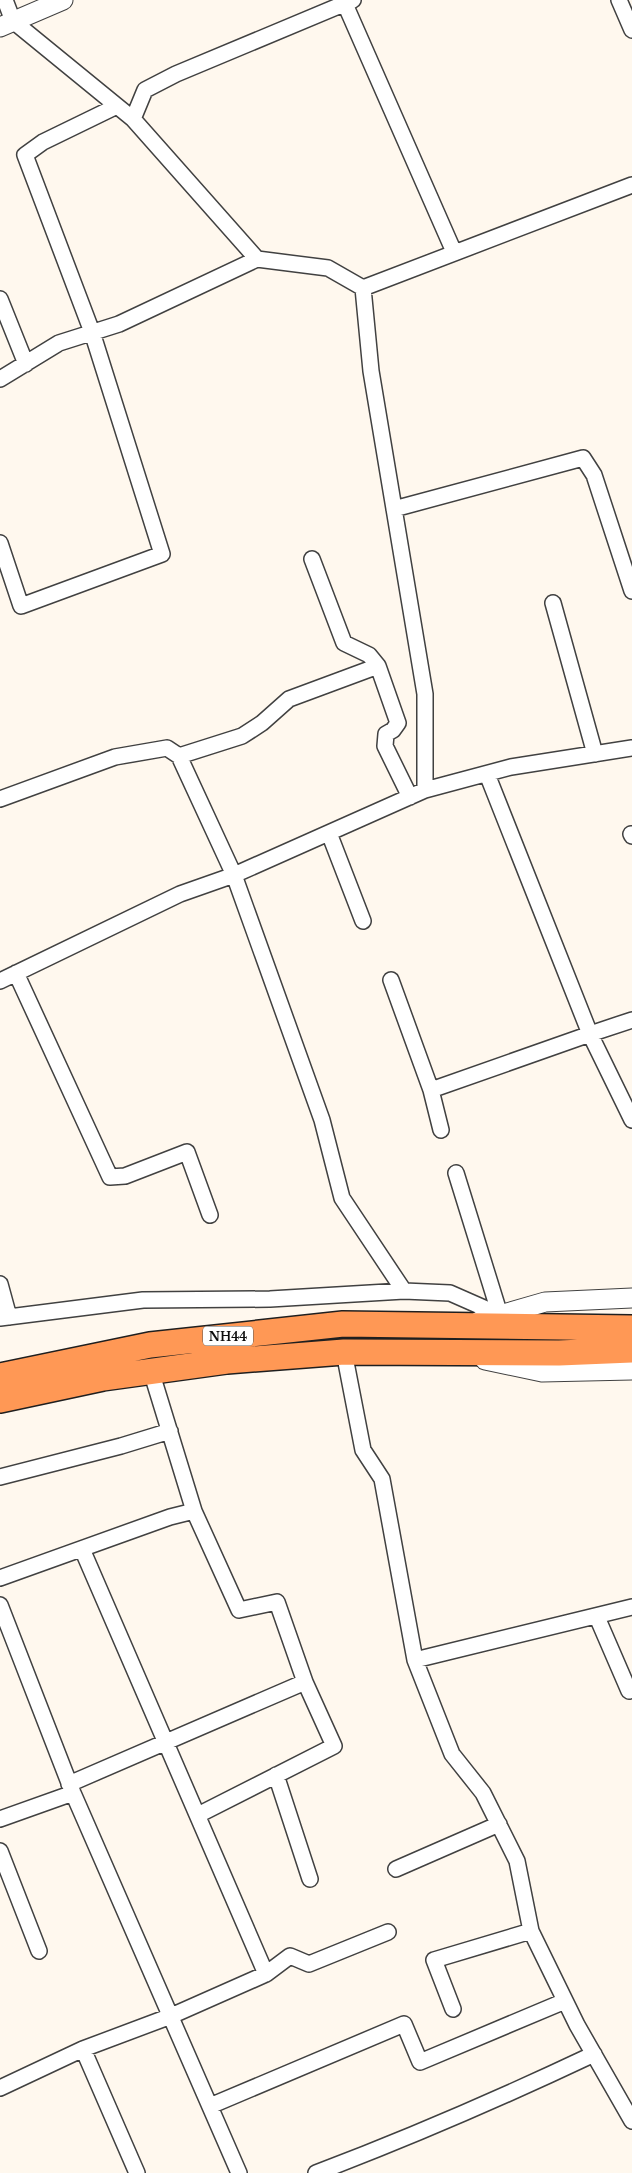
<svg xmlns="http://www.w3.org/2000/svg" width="632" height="2173" font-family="'Libre Baskerville',serif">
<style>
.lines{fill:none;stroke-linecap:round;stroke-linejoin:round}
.minor-casing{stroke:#414141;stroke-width:18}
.tertiary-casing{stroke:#414141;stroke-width:21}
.trunk-casing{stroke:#1f1f1f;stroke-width:28}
.minor{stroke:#fff;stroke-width:15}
.tertiary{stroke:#fff;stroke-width:19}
.trunk{stroke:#ff9855;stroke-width:25}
.labels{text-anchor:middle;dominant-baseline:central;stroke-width:5;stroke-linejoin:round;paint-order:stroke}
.shield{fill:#fff;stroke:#565656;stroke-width:1}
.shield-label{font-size:12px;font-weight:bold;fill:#0e0e0e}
</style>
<rect width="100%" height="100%" fill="#fff8ee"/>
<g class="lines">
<defs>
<path id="minor" d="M 5,0 L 13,21 L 133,119 L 257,259 L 328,268 L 363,288 L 632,185
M 619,0 L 632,30
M 345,4 L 454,252
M 133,119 L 145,90 L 176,74 L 353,0
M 363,288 L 371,371 L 425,694 L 425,790
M 0,299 L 26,364
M 0,379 L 59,343 L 119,324 L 257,259
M 394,509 L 583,458 L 594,475 L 632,591
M 0,543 L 21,606 L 162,554 L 92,332 L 25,155 L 43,142 L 117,106
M 312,559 L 344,643 L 369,655 L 378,666
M 553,603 L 595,754
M 179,756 L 242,736 L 262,723 L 289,699 L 378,666 L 398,723 L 393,730 L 386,734 L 385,746 L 410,797
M 0,799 L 115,757 L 167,748 L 179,756 L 234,875 L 322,1120 L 342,1198 L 404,1291
M 329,833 L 363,921
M 631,834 L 632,836
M 16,973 L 110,1177 L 125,1176 L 187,1152 L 210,1215
M 391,980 L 431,1090 L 441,1130
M 0,981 L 180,894 L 234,875 L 425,790 L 511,767 L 632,748
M 632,1020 L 590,1034 L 632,1120
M 431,1090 L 590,1034 L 487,774
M 456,1173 L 500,1315
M 0,1284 L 9,1317
M 0,1318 L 143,1300 L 270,1299 L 404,1291 L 450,1293 L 500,1315
M 344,1352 L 363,1450 L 382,1479 L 415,1660 L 452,1754 L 483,1793 L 517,1861 L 531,1931 L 577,2025 L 632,2121
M 151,1371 L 194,1511
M 0,1477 L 121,1446 L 170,1431
M 0,1578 L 170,1517 L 194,1511 L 239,1610 L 277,1602 L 305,1682 L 69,1784
M 0,1605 L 73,1793 L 239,2173
M 597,1617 L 629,1691
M 415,1660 L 632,1607
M 276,1775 L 310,1879
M 198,1815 L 334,1746 L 305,1682
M 0,1819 L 73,1793
M 0,1851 L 39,1951
M 396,1869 L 499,1824
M 266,1974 L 290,1956 L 309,1964 L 388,1932
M 453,2009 L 434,1960 L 531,1931
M 83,2049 L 137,2173
M 0,2088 L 83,2049 L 171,2016 L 266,1974 L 82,1549
M 210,2106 L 404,2024 L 420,2062 L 565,2001
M 316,2173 C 411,2137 503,2097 594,2054"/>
<path id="tertiary" d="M 0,27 L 63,0
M 479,1321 L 545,1302 L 632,1298
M 485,1360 L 542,1372 L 632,1370"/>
<path id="trunk" d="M 0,1376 L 150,1345 L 343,1324 L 632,1328
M 0,1400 L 103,1378 L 227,1361 L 344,1352 L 559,1353 L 632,1350"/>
</defs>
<!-- minor casing -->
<use href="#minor" class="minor-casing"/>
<!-- tertiary casing -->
<use href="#tertiary" class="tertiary-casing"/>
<!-- trunk casing -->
<use href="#trunk" class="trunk-casing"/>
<!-- minor -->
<use href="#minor" class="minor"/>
<!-- tertiary -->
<use href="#tertiary" class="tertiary"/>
<!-- trunk -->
<use href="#trunk" class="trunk"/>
</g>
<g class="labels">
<!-- shield labels -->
<rect class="shield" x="203" y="1326.5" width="50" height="19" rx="4"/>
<g class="shield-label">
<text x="228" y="1336">NH44</text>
</g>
</g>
</svg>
